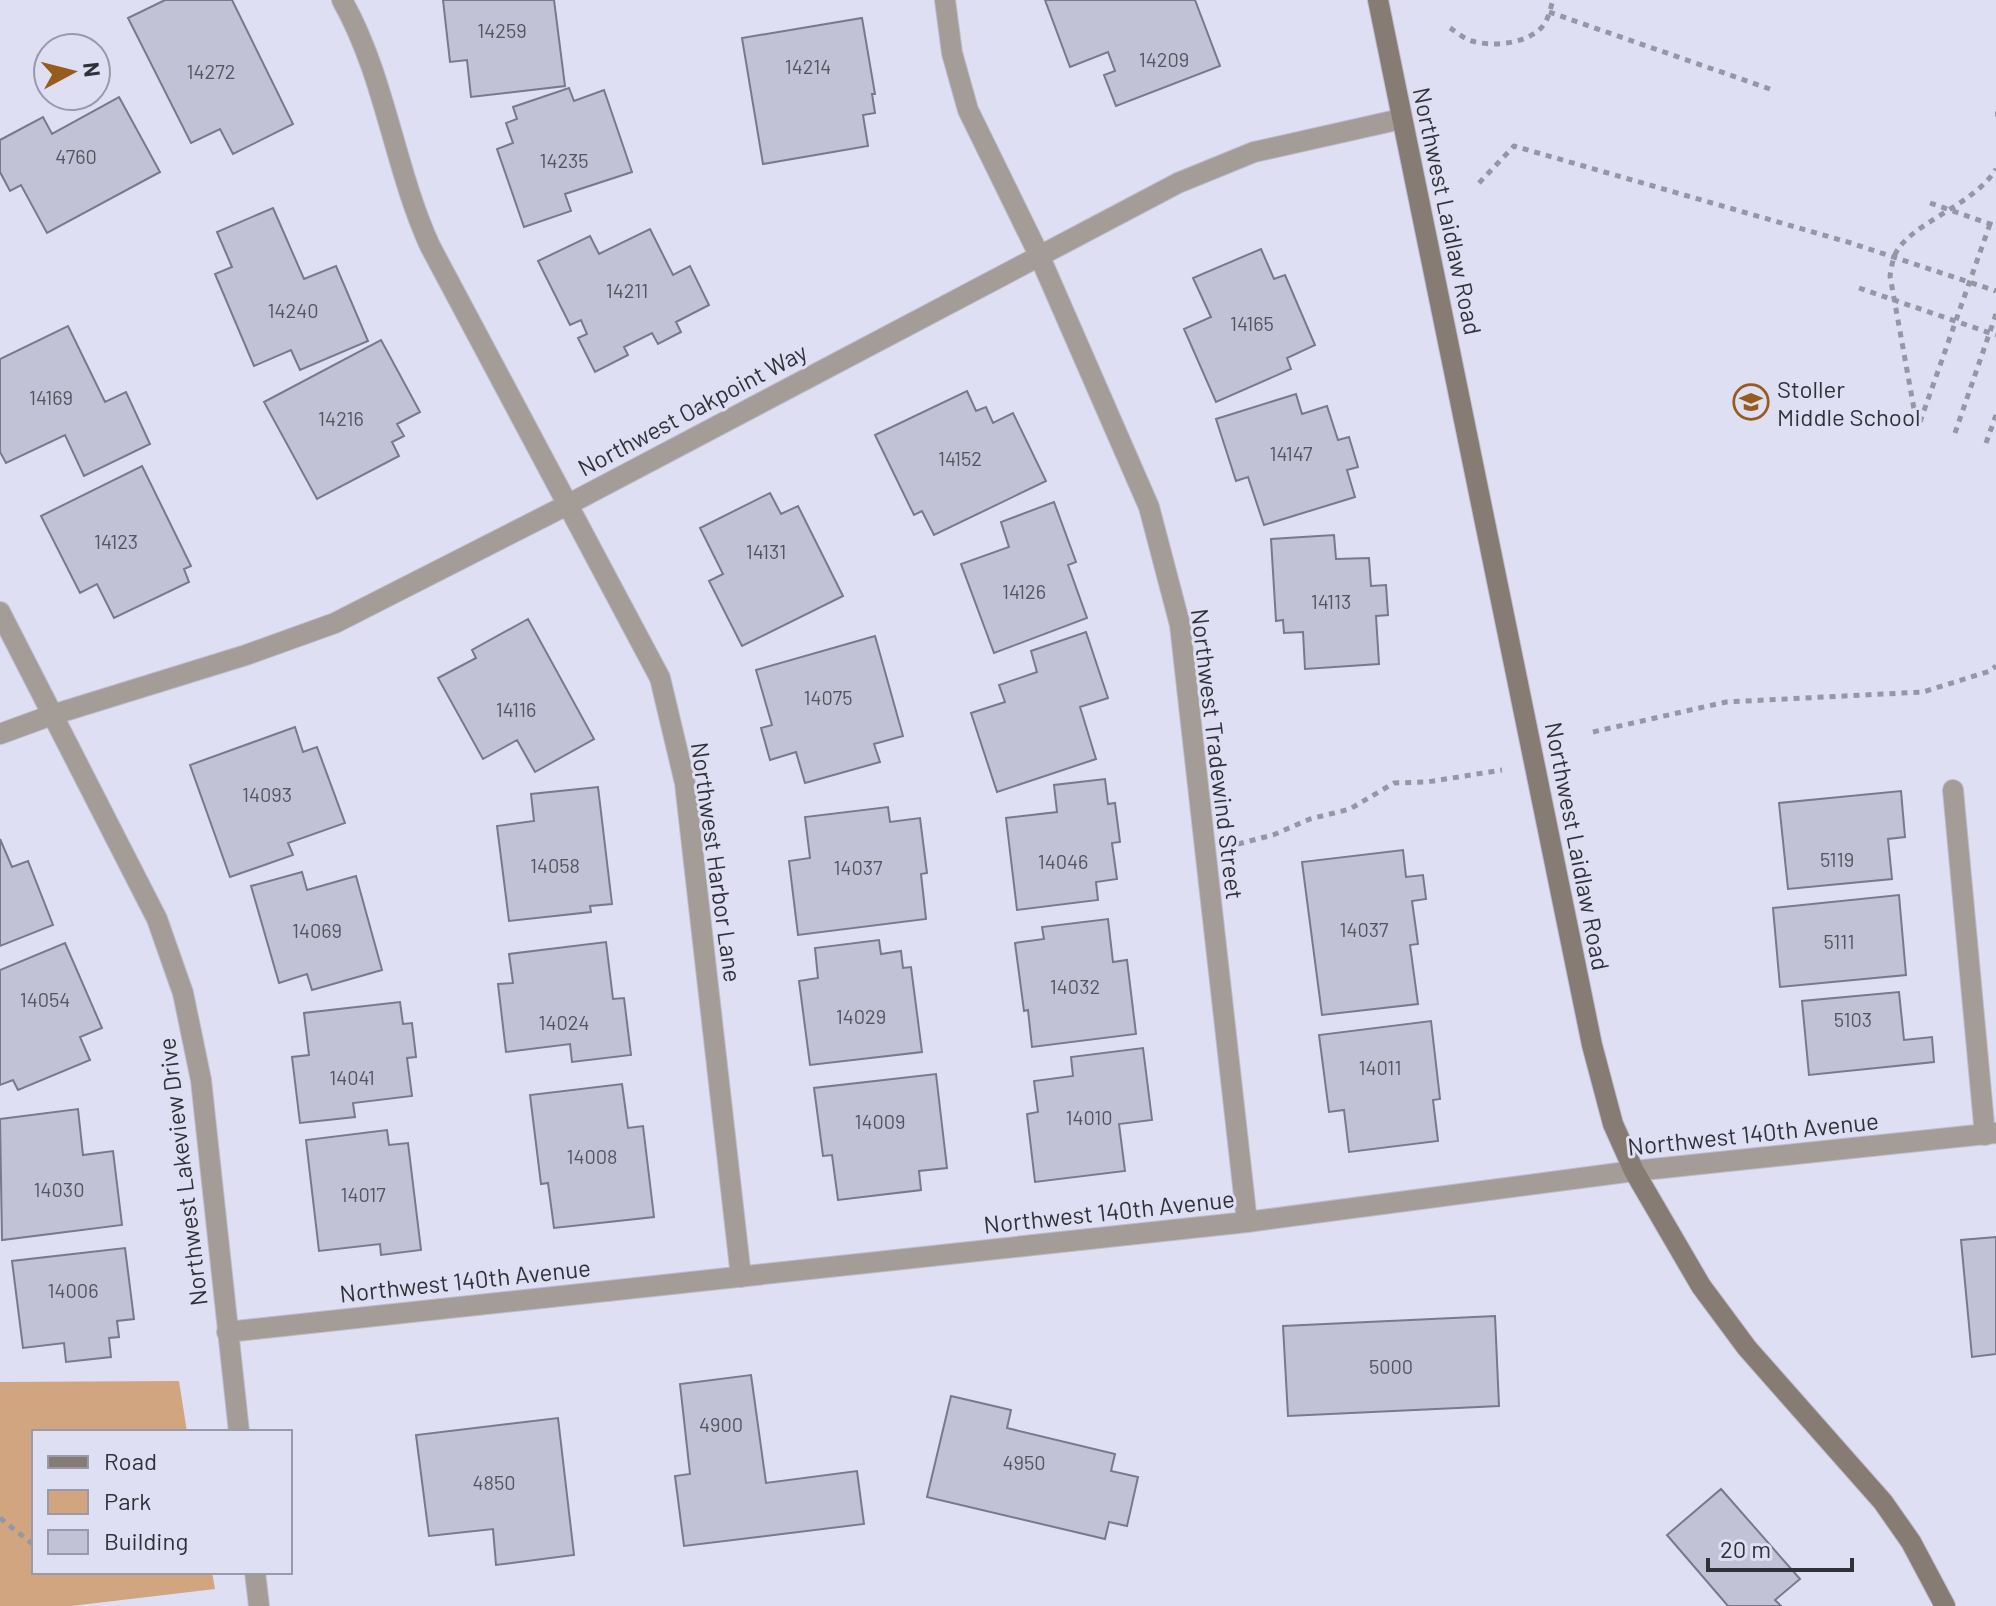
<svg xmlns="http://www.w3.org/2000/svg" width="1996" height="1606" font-family="Barlow,sans-serif">
<style>
.green{fill:#d0a57f}
.building{fill:#c2c2d6;stroke:#78798a;stroke-width:2}
.lines{fill:none;stroke-linecap:round;stroke-linejoin:round}
.service-casing{stroke:#bcbcce;stroke-width:22}
.minor-casing{stroke:#bcbcce;stroke-width:22}
.secondary-casing{stroke:#bcbcce;stroke-width:22}
.path{stroke:#9696a5;stroke-width:5;stroke-dasharray:6 6;stroke-linecap:butt}
.service{stroke:#a49d97;stroke-width:20}
.minor{stroke:#a49d97;stroke-width:20}
.secondary{stroke:#877c73;stroke-width:20}
.labels{text-anchor:middle;dominant-baseline:central;stroke-width:6;stroke-linejoin:round;paint-order:stroke}
.number-label{font-size:20px;fill:#555560}
.street-label{font-size:24px;fill:#313139;stroke:#dfdff3}
.poi-label{font-size:24px;fill:#313139;stroke:#dfdff3;text-anchor:start}
</style>
<rect width="100%" height="100%" fill="#dfdff3"/>
<!-- green -->
<path class="green" d="M 179,1381 L 187,1432 L 34,1432 L 34,1572 L 212,1572 L 215,1589 L 71,1606 L 0,1606 L 0,1382 Z"/>
<!-- building -->
<path class="building" d="M 165,0 L 232,0 L 293,124 L 233,154 L 220,129 L 191,143 L 128,18 Z
M 443,0 L 554,0 L 565,86 L 471,97 L 467,60 L 450,62 Z
M 1045,0 L 1195,0 L 1220,66 L 1116,106 L 1104,75 L 1115,71 L 1108,52 L 1070,67 Z
M 862,18 L 875,94 L 872,94 L 875,113 L 863,115 L 868,146 L 763,164 L 742,38 Z
M 569,88 L 574,101 L 604,90 L 632,172 L 565,194 L 571,211 L 524,227 L 497,149 L 513,143 L 506,123 L 517,119 L 513,107 Z
M 119,97 L 160,172 L 47,233 L 21,185 L 10,191 L 0,172 L 0,140 L 43,117 L 52,134 Z
M 273,208 L 304,279 L 336,266 L 368,341 L 300,370 L 291,350 L 254,366 L 215,274 L 232,267 L 217,232 Z
M 650,229 L 673,275 L 690,266 L 709,305 L 676,322 L 681,332 L 658,344 L 652,333 L 624,347 L 628,355 L 595,372 L 578,338 L 587,334 L 581,320 L 570,325 L 538,261 L 590,236 L 599,254 Z
M 1261,249 L 1274,279 L 1285,275 L 1315,345 L 1287,358 L 1291,369 L 1216,402 L 1184,329 L 1211,317 L 1193,278 Z
M 68,326 L 105,402 L 126,392 L 150,444 L 84,476 L 65,435 L 6,463 L 0,452 L 0,359 Z
M 381,340 L 420,412 L 397,424 L 404,436 L 392,442 L 399,456 L 317,499 L 264,402 Z
M 967,391 L 976,411 L 986,407 L 993,423 L 1013,413 L 1046,481 L 934,535 L 922,511 L 914,515 L 875,435 Z
M 1296,394 L 1302,414 L 1327,406 L 1338,440 L 1349,437 L 1358,467 L 1347,470 L 1355,497 L 1264,525 L 1248,477 L 1236,481 L 1216,419 Z
M 142,466 L 191,566 L 184,569 L 189,582 L 114,618 L 97,584 L 80,593 L 41,516 Z
M 770,493 L 781,514 L 798,506 L 843,596 L 742,646 L 709,581 L 723,574 L 700,528 Z
M 1054,502 L 1076,562 L 1068,565 L 1087,618 L 994,653 L 961,564 L 1009,547 L 1001,522 Z
M 1334,535 L 1336,559 L 1369,558 L 1371,586 L 1386,585 L 1388,615 L 1376,616 L 1379,664 L 1305,669 L 1303,632 L 1284,633 L 1283,620 L 1276,621 L 1271,539 Z
M 528,619 L 594,739 L 535,772 L 517,740 L 483,759 L 438,678 L 476,658 L 472,650 Z
M 1086,632 L 1108,698 L 1080,707 L 1096,759 L 997,792 L 971,713 L 1005,702 L 999,685 L 1037,672 L 1031,651 Z
M 875,636 L 903,736 L 874,744 L 880,762 L 805,783 L 796,752 L 770,760 L 761,728 L 772,725 L 756,670 Z
M 295,727 L 303,752 L 317,747 L 345,823 L 288,843 L 293,855 L 230,877 L 190,765 Z
M 1105,779 L 1108,804 L 1115,803 L 1120,842 L 1112,843 L 1117,879 L 1096,882 L 1098,900 L 1017,910 L 1006,818 L 1057,812 L 1054,785 Z
M 598,787 L 612,904 L 590,906 L 591,912 L 509,921 L 497,826 L 534,821 L 531,794 Z
M 1901,791 L 1905,837 L 1888,839 L 1892,879 L 1788,889 L 1779,803 Z
M 888,807 L 890,822 L 920,818 L 927,873 L 921,874 L 926,919 L 798,935 L 789,861 L 810,858 L 805,817 Z
M 0,839 L 12,867 L 28,861 L 53,925 L 0,946 Z
M 1403,850 L 1406,877 L 1423,875 L 1426,899 L 1412,901 L 1418,944 L 1410,945 L 1418,1004 L 1322,1015 L 1302,862 Z
M 302,872 L 307,890 L 356,876 L 382,970 L 312,990 L 307,974 L 279,983 L 251,886 Z
M 1899,895 L 1906,975 L 1780,987 L 1773,908 Z
M 1108,919 L 1113,962 L 1127,960 L 1136,1034 L 1032,1047 L 1028,1010 L 1024,1011 L 1015,943 L 1044,939 L 1042,927 Z
M 879,940 L 881,954 L 901,951 L 903,968 L 911,967 L 922,1052 L 810,1065 L 799,981 L 818,978 L 815,948 Z
M 606,942 L 613,999 L 624,998 L 631,1055 L 572,1062 L 570,1044 L 506,1052 L 498,984 L 513,983 L 509,954 Z
M 65,943 L 102,1028 L 80,1037 L 90,1060 L 18,1090 L 13,1080 L 0,1085 L 0,970 Z
M 1899,992 L 1904,1040 L 1932,1037 L 1934,1062 L 1809,1075 L 1802,1001 Z
M 400,1002 L 403,1024 L 412,1023 L 416,1057 L 407,1058 L 412,1096 L 353,1103 L 355,1117 L 300,1123 L 292,1057 L 309,1055 L 304,1013 Z
M 1431,1021 L 1440,1099 L 1433,1100 L 1438,1141 L 1349,1152 L 1344,1110 L 1329,1112 L 1319,1035 Z
M 1143,1048 L 1152,1120 L 1119,1124 L 1125,1171 L 1035,1182 L 1027,1114 L 1038,1112 L 1034,1081 L 1073,1076 L 1071,1057 Z
M 936,1074 L 947,1168 L 919,1171 L 921,1190 L 838,1200 L 832,1155 L 823,1156 L 814,1088 Z
M 622,1084 L 628,1128 L 643,1126 L 654,1217 L 554,1228 L 548,1183 L 541,1184 L 530,1095 Z
M 78,1109 L 83,1155 L 113,1151 L 122,1225 L 2,1240 L 0,1119 Z
M 387,1130 L 389,1145 L 408,1143 L 421,1250 L 381,1255 L 380,1244 L 319,1251 L 306,1140 Z
M 1996,1237 L 1996,1354 L 1972,1357 L 1961,1240 Z
M 125,1248 L 134,1319 L 117,1321 L 119,1337 L 109,1338 L 111,1357 L 66,1362 L 64,1343 L 23,1348 L 12,1261 Z
M 1495,1316 L 1499,1406 L 1288,1416 L 1283,1326 Z
M 751,1375 L 766,1483 L 857,1471 L 864,1524 L 684,1546 L 675,1476 L 690,1474 L 680,1384 Z
M 951,1396 L 1011,1410 L 1007,1428 L 1115,1454 L 1111,1471 L 1138,1477 L 1127,1526 L 1109,1522 L 1105,1539 L 927,1497 Z
M 558,1418 L 574,1555 L 496,1565 L 493,1529 L 429,1536 L 416,1435 Z
M 1721,1489 L 1800,1579 L 1775,1600 L 1781,1606 L 1728,1606 L 1667,1535 Z"/>
<g class="lines">
<defs>
<path id="service" d="M 1953,790 L 1985,1135"/>
<path id="minor" d="M 342,0 C 385,76 394,167 430,246 L 660,678 L 685,783 L 741,1277
M 945,0 L 952,53 L 968,110 L 1039,255 L 1149,507 L 1180,625 L 1247,1222
M 0,612 L 157,919 L 183,993 L 201,1080 L 239,1432
M 0,734 L 52,715 L 246,655 L 335,623 L 569,504 L 1178,183 L 1254,152 L 1401,119
M 227,1332 L 1247,1222 L 1634,1171 L 1996,1133
M 255,1572 L 259,1606"/>
<path id="secondary" d="M 1378,0 L 1592,1045 L 1613,1124 L 1634,1171 L 1701,1286 L 1747,1348 L 1883,1502 L 1911,1542 L 1945,1606"/>
</defs>
<!-- service casing -->
<use href="#service" class="service-casing"/>
<!-- minor casing -->
<use href="#minor" class="minor-casing"/>
<!-- secondary casing -->
<use href="#secondary" class="secondary-casing"/>
<!-- path -->
<path class="path" d="M 1549,12 L 1770,89
M 1450,28 C 1457,32 1464,39 1472,41 C 1492,47 1524,44 1540,29 C 1548,22 1550,10 1553,0
M 1995,114 L 1996,114
M 1479,183 L 1514,146 L 1851,243 L 1996,291
M 1930,203 L 1996,226
M 1859,288 L 1996,335
M 1916,420 L 1890,276 C 1891,270 1892,263 1894,257 C 1906,224 1973,207 1996,169
M 1920,422 L 1990,224
M 1955,433 L 1996,314
M 1986,443 L 1996,415
M 1593,732 L 1726,702 L 1923,692 L 1990,671 L 1996,666
M 1238,844 L 1273,835 L 1310,819 L 1350,809 L 1394,783 L 1427,782 L 1502,770
M 0,1518 L 34,1545"/>
<!-- service -->
<use href="#service" class="service"/>
<!-- minor -->
<use href="#minor" class="minor"/>
<!-- secondary -->
<use href="#secondary" class="secondary"/>
</g>
<!-- icons -->
<defs>
<symbol id="school-ring" viewBox="-11 -11 22 22"><circle r="9.5" fill="#dfdff3" stroke="#975b1c" stroke-width="1.5"/><path d="M0-5L7-2L0 1L-7-2ZM-4 1L0 2.5L4 1V4Q0 6-4 4Z" fill="#975b1c"/></symbol>
</defs>
<g fill-rule="evenodd">
<use href="#school-ring" x="1731" y="382" width="40" height="40"/>
</g>
<g class="labels">
<!-- number labels -->
<g class="number-label">
<text x="502" y="30">14259</text>
<text x="1164" y="59">14209</text>
<text x="808" y="66">14214</text>
<text x="211" y="71">14272</text>
<text x="76" y="156">4760</text>
<text x="564" y="160">14235</text>
<text x="627" y="290">14211</text>
<text x="293" y="310">14240</text>
<text x="1252" y="323">14165</text>
<text x="51" y="397">14169</text>
<text x="341" y="418">14216</text>
<text x="1291" y="453">14147</text>
<text x="960" y="458">14152</text>
<text x="116" y="541">14123</text>
<text x="766" y="551">14131</text>
<text x="1024" y="591">14126</text>
<text x="1331" y="601">14113</text>
<text x="828" y="697">14075</text>
<text x="516" y="709">14116</text>
<text x="267" y="794">14093</text>
<text x="1837" y="859">5119</text>
<text x="1063" y="861">14046</text>
<text x="555" y="865">14058</text>
<text x="858" y="867">14037</text>
<text x="1364" y="929">14037</text>
<text x="317" y="930">14069</text>
<text x="1839" y="941">5111</text>
<text x="1075" y="986">14032</text>
<text x="45" y="999">14054</text>
<text x="861" y="1016">14029</text>
<text x="1853" y="1019">5103</text>
<text x="564" y="1022">14024</text>
<text x="1380" y="1067">14011</text>
<text x="352" y="1077">14041</text>
<text x="1089" y="1117">14010</text>
<text x="880" y="1121">14009</text>
<text x="592" y="1156">14008</text>
<text x="59" y="1189">14030</text>
<text x="363" y="1194">14017</text>
<text x="73" y="1290">14006</text>
<text x="1391" y="1366">5000</text>
<text x="721" y="1424">4900</text>
<text x="1024" y="1462">4950</text>
<text x="494" y="1482">4850</text>
</g>
<!-- street labels -->
<g class="street-label">
<text transform="translate(1448 211) rotate(78)">Northwest Laidlaw Road</text>
<text transform="translate(692 409) rotate(-28)">Northwest Oakpoint Way</text>
<text transform="translate(1218 754) rotate(83)">Northwest Tradewind Street</text>
<text transform="translate(1578 846) rotate(79)">Northwest Laidlaw Road</text>
<text transform="translate(717 862) rotate(82)">Northwest Harbor Lane</text>
<text transform="translate(1753 1133) rotate(-6)">Northwest 140th Avenue</text>
<text transform="translate(182 1172) rotate(-97)">Northwest Lakeview Drive</text>
<text transform="translate(1109 1211) rotate(-6)">Northwest 140th Avenue</text>
<text transform="translate(465 1280) rotate(-6)">Northwest 140th Avenue</text>
</g>
<!-- poi labels -->
<g class="poi-label">
<text x="1777" y="388">Stoller<tspan x="1777" dy="28">Middle School</tspan></text>
</g>
</g>
<!-- legend -->
<rect x="32" y="1430" width="260" height="144" fill="#dfdff3" stroke="#9999a9" stroke-width="2"/>
<rect x="48" y="1456" width="40" height="12" fill="#877c73" stroke="#9999a9" stroke-width="2"/>
<text x="104" y="1470" font-size="24" fill="#313139">Road</text>
<rect x="48" y="1490" width="40" height="24" fill="#d0a57f" stroke="#9999a9" stroke-width="2"/>
<text x="104" y="1510" font-size="24" fill="#313139">Park</text>
<rect x="48" y="1530" width="40" height="24" fill="#c2c2d6" stroke="#9999a9" stroke-width="2"/>
<text x="104" y="1550" font-size="24" fill="#313139">Building</text>
<!-- north arrow -->
<g transform="translate(72 72) rotate(83)"><circle r="38" fill="#dfdff3" stroke="#9999a9" stroke-width="2"/>
<path d="M0-6L14 30L0 20L-14 30Z" fill="#975b1c"/>
<text y="-12" font-size="22" font-weight="bold" text-anchor="middle" fill="#313139">N</text>
</g>
<!-- scale -->
<path d="M1708 1558v12h144v-12" fill="none" stroke="#313139" stroke-width="4"/>
<text x="1720" y="1558" font-size="24" fill="#313139" stroke="#dfdff3" stroke-width="6" paint-order="stroke">20 m</text>
</svg>
